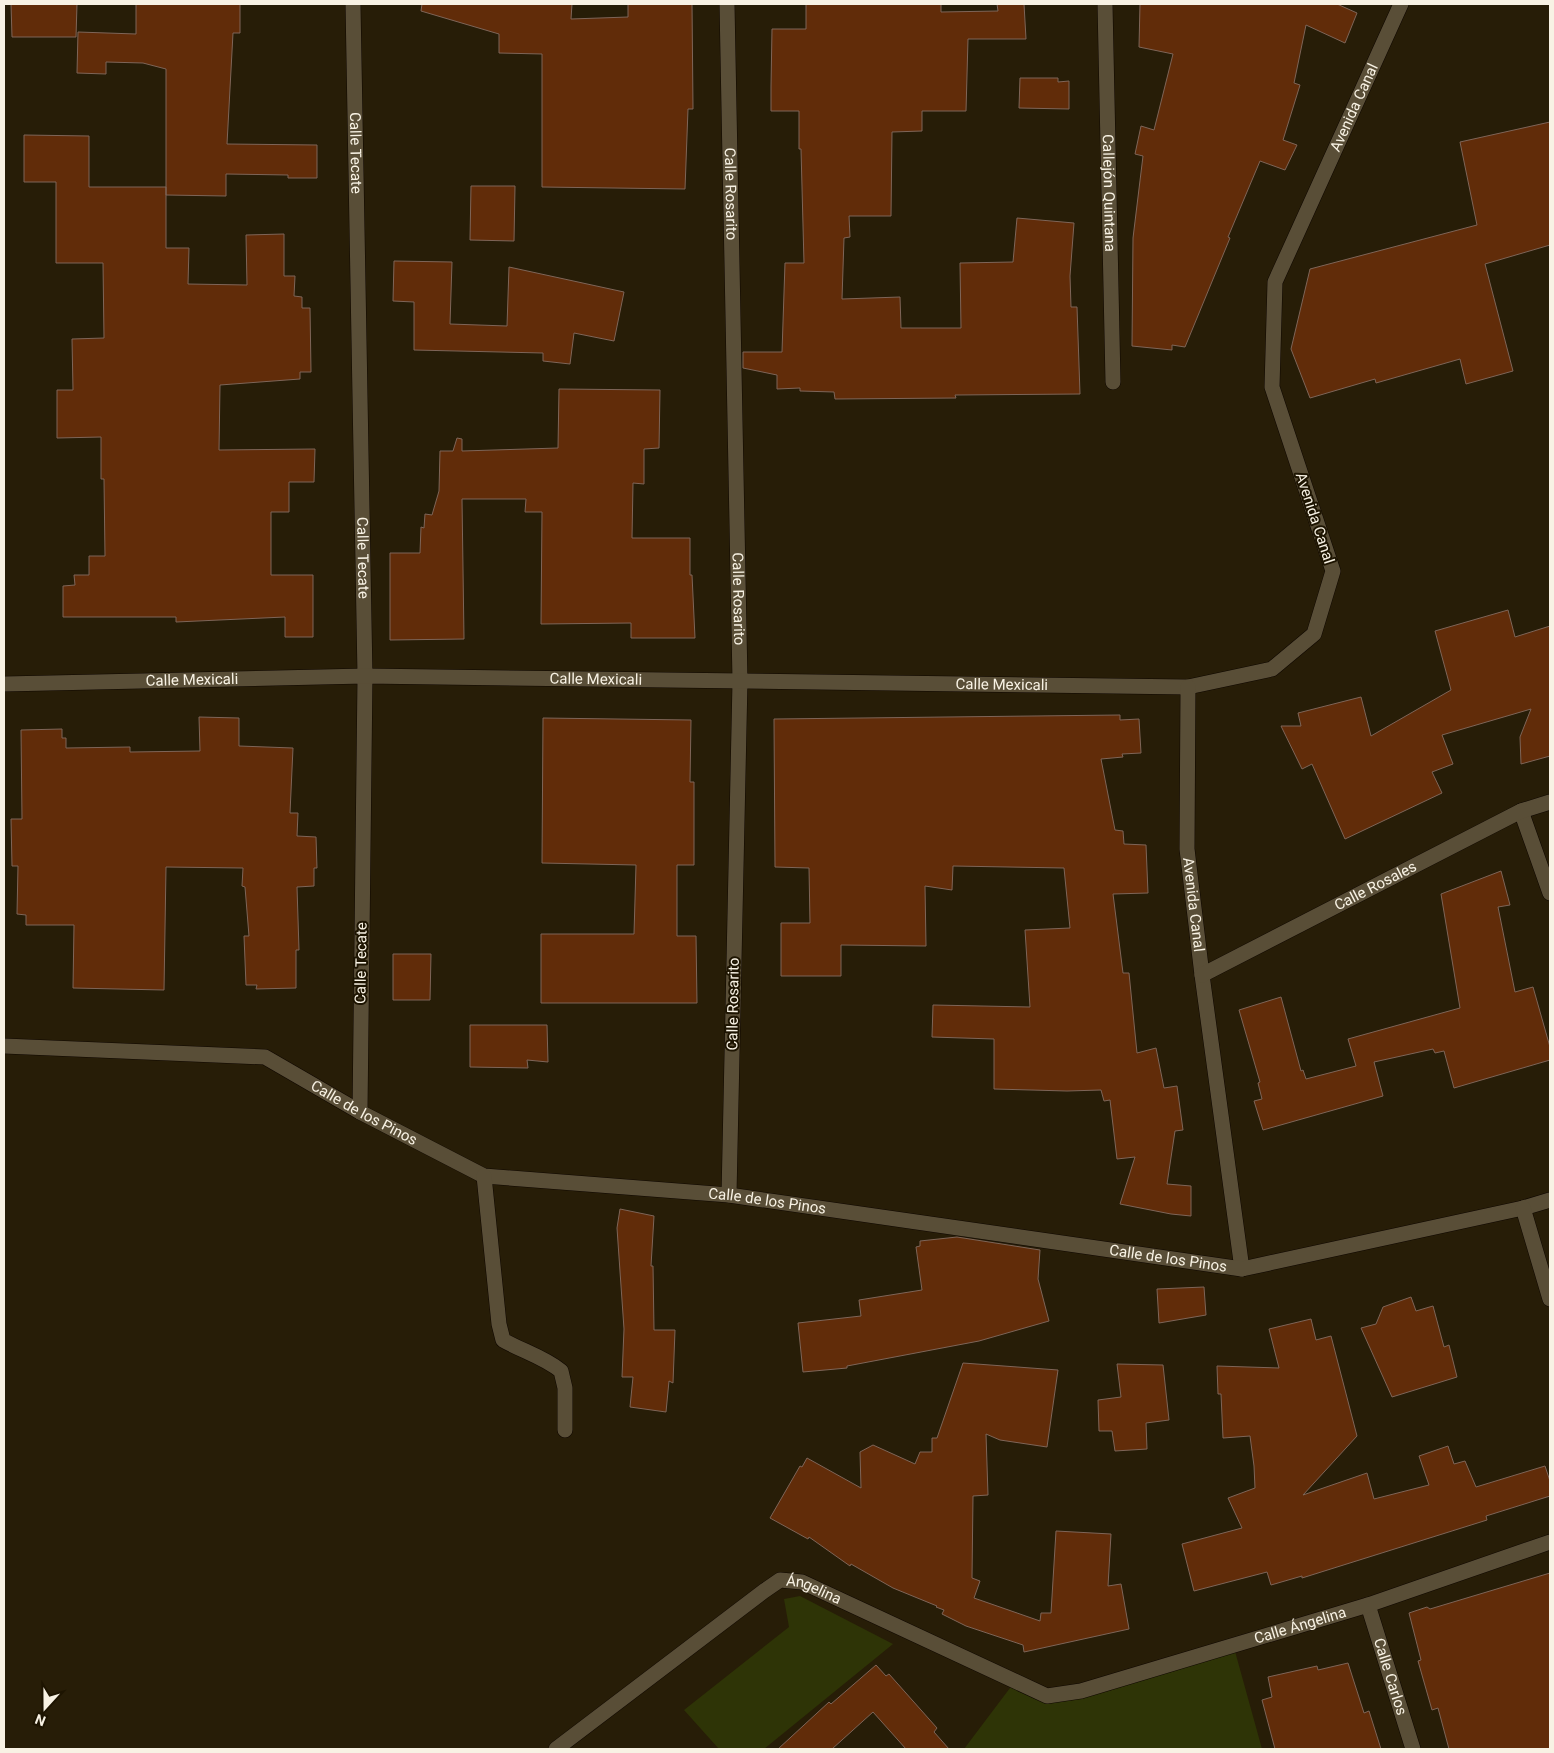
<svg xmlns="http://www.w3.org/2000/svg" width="1554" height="1753" font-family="Roboto,sans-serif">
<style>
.green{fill:#2e3406}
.building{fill:#612c09;stroke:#7e6558}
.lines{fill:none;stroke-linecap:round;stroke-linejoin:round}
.minor-casing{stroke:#0f0700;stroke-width:16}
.minor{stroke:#594e37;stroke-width:15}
.labels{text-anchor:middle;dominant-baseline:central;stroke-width:4;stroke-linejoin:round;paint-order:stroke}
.street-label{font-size:15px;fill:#f8f2e4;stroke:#1d1401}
</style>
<rect width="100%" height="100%" fill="#271d07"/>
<!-- green -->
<path class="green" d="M 800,1596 L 893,1644 L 764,1749 L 719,1749 L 684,1710 L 789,1627 L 784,1599 Z
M 1233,1644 L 1262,1749 L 964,1749 L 1013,1684 L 1042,1693 L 1069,1691 Z"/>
<!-- building -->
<path class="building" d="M 11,4 L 77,4 L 76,37 L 12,37 Z
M 136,4 L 240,4 L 240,33 L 233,33 L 227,144 L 317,145 L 317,178 L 288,178 L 288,175 L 226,174 L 226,196 L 166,195 L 166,69 L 143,63 L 106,62 L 106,74 L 77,73 L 78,32 L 136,34 Z
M 422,4 L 572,4 L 571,19 L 628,17 L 628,4 L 692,4 L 693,109 L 688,109 L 685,189 L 542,187 L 542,54 L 499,53 L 499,34 L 421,11 Z
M 806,4 L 941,4 L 941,12 L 998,11 L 997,4 L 1024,4 L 1026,39 L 968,39 L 966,111 L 922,111 L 922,131 L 892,132 L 891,216 L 849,216 L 850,237 L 844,238 L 842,299 L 900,297 L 901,328 L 961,328 L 960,263 L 1013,262 L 1017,218 L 1074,223 L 1070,276 L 1071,307 L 1077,307 L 1080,394 L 955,395 L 956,398 L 835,399 L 834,392 L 800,391 L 800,388 L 777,389 L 777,375 L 743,368 L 743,352 L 782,352 L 785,263 L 804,263 L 801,149 L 799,149 L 799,111 L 771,111 L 771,87 L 772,29 L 806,29 Z
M 1140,4 L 1337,4 L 1357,13 L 1345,43 L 1306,25 L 1294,83 L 1300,85 L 1283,140 L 1297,145 L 1285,170 L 1260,161 L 1228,237 L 1230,238 L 1185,347 L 1172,345 L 1172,350 L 1132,346 L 1133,238 L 1143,156 L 1135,154 L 1141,126 L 1154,130 L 1173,54 L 1139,47 Z
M 1020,78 L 1058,78 L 1058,82 L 1069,81 L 1069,109 L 1019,108 Z
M 1550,122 L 1550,245 L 1485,264 L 1513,371 L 1466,384 L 1460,359 L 1376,383 L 1375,379 L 1310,398 L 1291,349 L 1310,269 L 1477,225 L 1460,142 Z
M 24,135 L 89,136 L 89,187 L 166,187 L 166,248 L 189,248 L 188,284 L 247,285 L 246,235 L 284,234 L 284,276 L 295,276 L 294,296 L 302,297 L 302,308 L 310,308 L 311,372 L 300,372 L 300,379 L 220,385 L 219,450 L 315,449 L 314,482 L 289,482 L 289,512 L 271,512 L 271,575 L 313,575 L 313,637 L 285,637 L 285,617 L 176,622 L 176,617 L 63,617 L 63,586 L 75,585 L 74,575 L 89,575 L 89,556 L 105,556 L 104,479 L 101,479 L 101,437 L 57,438 L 57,390 L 73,390 L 72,339 L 104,338 L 103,263 L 56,263 L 56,182 L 24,182 Z
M 471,186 L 515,186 L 514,241 L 470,240 Z
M 394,261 L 452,262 L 450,324 L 507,326 L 509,267 L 624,292 L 614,341 L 574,333 L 570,364 L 543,361 L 543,353 L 414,350 L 414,302 L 393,301 Z
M 559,389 L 660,390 L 659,448 L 644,449 L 644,484 L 633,483 L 632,538 L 690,538 L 690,575 L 692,575 L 695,638 L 631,638 L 631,623 L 541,624 L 542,512 L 525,512 L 526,499 L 462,499 L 464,639 L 390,640 L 390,553 L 420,553 L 421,527 L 424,528 L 425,514 L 432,515 L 439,491 L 440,451 L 453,451 L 457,438 L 462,439 L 462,451 L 558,448 Z
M 1508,610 L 1515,637 L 1550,626 L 1550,756 L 1521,764 L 1520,737 L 1531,709 L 1442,735 L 1453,764 L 1432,772 L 1442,793 L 1345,839 L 1312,764 L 1302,769 L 1281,726 L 1301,726 L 1298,713 L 1361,697 L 1371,736 L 1451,690 L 1435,631 Z
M 1120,715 L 1120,720 L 1139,719 L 1141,753 L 1122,754 L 1123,757 L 1101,759 L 1115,830 L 1123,831 L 1124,844 L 1146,845 L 1148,893 L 1113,894 L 1123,973 L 1129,973 L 1137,1053 L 1156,1048 L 1164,1088 L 1177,1086 L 1183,1130 L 1175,1131 L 1167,1184 L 1191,1186 L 1191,1216 L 1171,1214 L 1120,1204 L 1135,1157 L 1117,1159 L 1110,1100 L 1104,1101 L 1101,1090 L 1067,1091 L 994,1089 L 994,1039 L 932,1037 L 933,1005 L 1030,1007 L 1025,930 L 1070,928 L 1064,868 L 953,866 L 952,890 L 925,886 L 926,946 L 841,945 L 841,976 L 781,976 L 781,923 L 810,923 L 809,868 L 775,867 L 774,719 Z
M 199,717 L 239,718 L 239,746 L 293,748 L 290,813 L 298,813 L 297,836 L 316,837 L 317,868 L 314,868 L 314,886 L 297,887 L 299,950 L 296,950 L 296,988 L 256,989 L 257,985 L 246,985 L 244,936 L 249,936 L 245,887 L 242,886 L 243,868 L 166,867 L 164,990 L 73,988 L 74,925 L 26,925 L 26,915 L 17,914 L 18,866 L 12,866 L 11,819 L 22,819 L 21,730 L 62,729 L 62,738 L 66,738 L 66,748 L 130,747 L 130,752 L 200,751 Z
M 543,718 L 691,720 L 690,782 L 694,782 L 694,865 L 677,865 L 677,936 L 696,936 L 697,1003 L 541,1003 L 541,934 L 634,934 L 636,865 L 542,863 Z
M 1501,871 L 1510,905 L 1498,907 L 1515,992 L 1533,987 L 1550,1047 L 1550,1060 L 1454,1088 L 1444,1051 L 1435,1053 L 1433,1049 L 1374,1062 L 1383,1096 L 1263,1130 L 1254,1101 L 1262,1099 L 1258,1083 L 1260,1082 L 1239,1010 L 1281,997 L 1301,1071 L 1303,1070 L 1306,1079 L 1356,1066 L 1348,1039 L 1460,1008 L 1441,894 Z
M 393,954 L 431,954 L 430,1000 L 393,1000 Z
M 470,1025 L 547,1025 L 548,1062 L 527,1060 L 528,1068 L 470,1067 Z
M 620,1209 L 654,1216 L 651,1266 L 653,1266 L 654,1330 L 675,1330 L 673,1383 L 669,1381 L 666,1412 L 630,1407 L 633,1377 L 622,1377 L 624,1329 L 617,1228 Z
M 957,1237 L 1040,1250 L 1038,1279 L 1049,1321 L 979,1341 L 884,1359 L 847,1366 L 847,1368 L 803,1372 L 798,1323 L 861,1316 L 859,1300 L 922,1290 L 916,1247 L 920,1246 L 920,1241 Z
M 1204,1287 L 1206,1315 L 1159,1323 L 1157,1289 Z
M 1411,1297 L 1416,1311 L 1433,1306 L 1444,1347 L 1449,1345 L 1457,1377 L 1392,1397 L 1361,1328 L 1376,1324 L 1383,1307 Z
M 1311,1319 L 1316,1340 L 1331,1336 L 1357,1436 L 1303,1495 L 1367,1473 L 1374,1499 L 1429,1485 L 1419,1456 L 1448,1446 L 1454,1464 L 1465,1461 L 1476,1487 L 1545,1466 L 1550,1481 L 1550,1496 L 1486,1516 L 1487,1520 L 1302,1578 L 1302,1576 L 1271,1585 L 1267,1572 L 1194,1591 L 1182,1544 L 1242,1528 L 1228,1498 L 1255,1488 L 1254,1466 L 1250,1436 L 1223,1438 L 1221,1394 L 1218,1394 L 1217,1366 L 1279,1368 L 1269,1329 Z
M 963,1363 L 1058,1370 L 1047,1447 L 1000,1440 L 986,1434 L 988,1495 L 973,1496 L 972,1578 L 980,1581 L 974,1598 L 1040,1621 L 1041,1613 L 1051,1613 L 1056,1531 L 1111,1534 L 1108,1586 L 1121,1584 L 1129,1629 L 1024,1652 L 1023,1645 L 966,1626 L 942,1614 L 944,1610 L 936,1607 L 937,1606 L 893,1588 L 851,1564 L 850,1566 L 809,1537 L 808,1539 L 770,1518 L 800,1466 L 802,1467 L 807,1458 L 861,1488 L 860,1452 L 873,1445 L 915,1464 L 920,1452 L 932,1452 L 932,1438 L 937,1438 Z
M 1117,1364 L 1163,1365 L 1169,1420 L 1146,1423 L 1147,1449 L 1115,1451 L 1112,1431 L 1099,1431 L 1098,1400 L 1121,1397 Z
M 1550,1573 L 1550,1749 L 1449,1749 L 1438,1708 L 1432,1710 L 1418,1661 L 1421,1660 L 1409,1613 L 1427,1607 L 1430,1609 Z
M 1348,1663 L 1364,1713 L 1369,1711 L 1381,1749 L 1275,1749 L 1262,1700 L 1272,1697 L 1268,1677 L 1317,1666 L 1318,1670 Z
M 876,1665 L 886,1676 L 889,1674 L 937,1728 L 934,1732 L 949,1749 L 906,1749 L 873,1712 L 832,1749 L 778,1749 L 829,1702 L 831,1704 Z"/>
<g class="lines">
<defs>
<g id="minor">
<path id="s1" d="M 353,4 L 365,676 L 360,1112"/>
<path id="s2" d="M 727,4 L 740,681 L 729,1195"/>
<path id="s3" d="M 1105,4 L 1113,382"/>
<path id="s4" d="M 4,684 L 365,676 L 1188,687 L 1272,669 L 1314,634 L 1333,571 L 1272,387 L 1275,282 L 1401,4"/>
<path id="s5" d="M 1188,687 L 1187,849 L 1202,975 L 1242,1269"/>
<path d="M 1521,811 L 1550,893"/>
<path id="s6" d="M 1202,975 L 1521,811 L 1550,802"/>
<path id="s7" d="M 4,1046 L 265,1057 L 360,1112 L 484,1176 L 729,1195 L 1242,1269 L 1523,1208 L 1550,1200"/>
<path d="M 484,1176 L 499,1324 L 503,1340 C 522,1351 544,1357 561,1371 L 565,1388 L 565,1430"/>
<path d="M 1523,1208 L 1550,1299"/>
<path id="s8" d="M 1368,1605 L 1413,1749"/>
<path id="s9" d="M 556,1749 L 764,1591 L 780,1580 L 802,1582 L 1047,1696 L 1081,1691 L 1368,1605 L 1550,1542"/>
</g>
</defs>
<!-- minor casing -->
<use href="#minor" class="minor-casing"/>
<!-- minor -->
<use href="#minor" class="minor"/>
</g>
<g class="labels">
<!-- street labels -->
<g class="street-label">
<text stroke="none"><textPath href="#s4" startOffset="1881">Avenida Canal</textPath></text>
<text stroke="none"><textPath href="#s1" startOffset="149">Calle Tecate</textPath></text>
<text stroke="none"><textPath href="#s3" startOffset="189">Callejón Quintana</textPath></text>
<text stroke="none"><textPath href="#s2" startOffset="190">Calle Rosarito</textPath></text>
<text transform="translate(1315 518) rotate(72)">Avenida Canal</text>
<text stroke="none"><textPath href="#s1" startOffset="554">Calle Tecate</textPath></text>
<text stroke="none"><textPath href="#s2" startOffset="595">Calle Rosarito</textPath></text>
<text stroke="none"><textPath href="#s4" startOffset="592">Calle Mexicali</textPath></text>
<text stroke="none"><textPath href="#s4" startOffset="188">Calle Mexicali</textPath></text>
<text stroke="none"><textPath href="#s4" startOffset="998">Calle Mexicali</textPath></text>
<text stroke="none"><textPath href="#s6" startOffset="195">Calle Rosales</textPath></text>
<text stroke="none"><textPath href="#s5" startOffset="218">Avenida Canal</textPath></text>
<text transform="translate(361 963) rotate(-89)">Calle Tecate</text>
<text transform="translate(733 1004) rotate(-89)">Calle Rosarito</text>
<text stroke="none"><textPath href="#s7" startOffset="375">Calle de los Pinos</textPath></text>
<text stroke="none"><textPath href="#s7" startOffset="795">Calle de los Pinos</textPath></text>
<text stroke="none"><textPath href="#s7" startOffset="1200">Calle de los Pinos</textPath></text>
<text stroke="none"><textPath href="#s9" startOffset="316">Ángelina</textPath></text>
<text stroke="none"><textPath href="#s9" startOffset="836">Calle Ángelina</textPath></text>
<text stroke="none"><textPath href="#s8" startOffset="75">Calle Carlos</textPath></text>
</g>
</g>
<!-- border -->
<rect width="1554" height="1753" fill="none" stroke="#f8f2e4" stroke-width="10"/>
<!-- north arrow -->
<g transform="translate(45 1708) rotate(201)" stroke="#1d1401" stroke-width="4" paint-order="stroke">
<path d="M0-4L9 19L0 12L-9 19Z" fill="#f8f2e4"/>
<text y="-8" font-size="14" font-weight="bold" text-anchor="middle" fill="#f8f2e4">N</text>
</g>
</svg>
